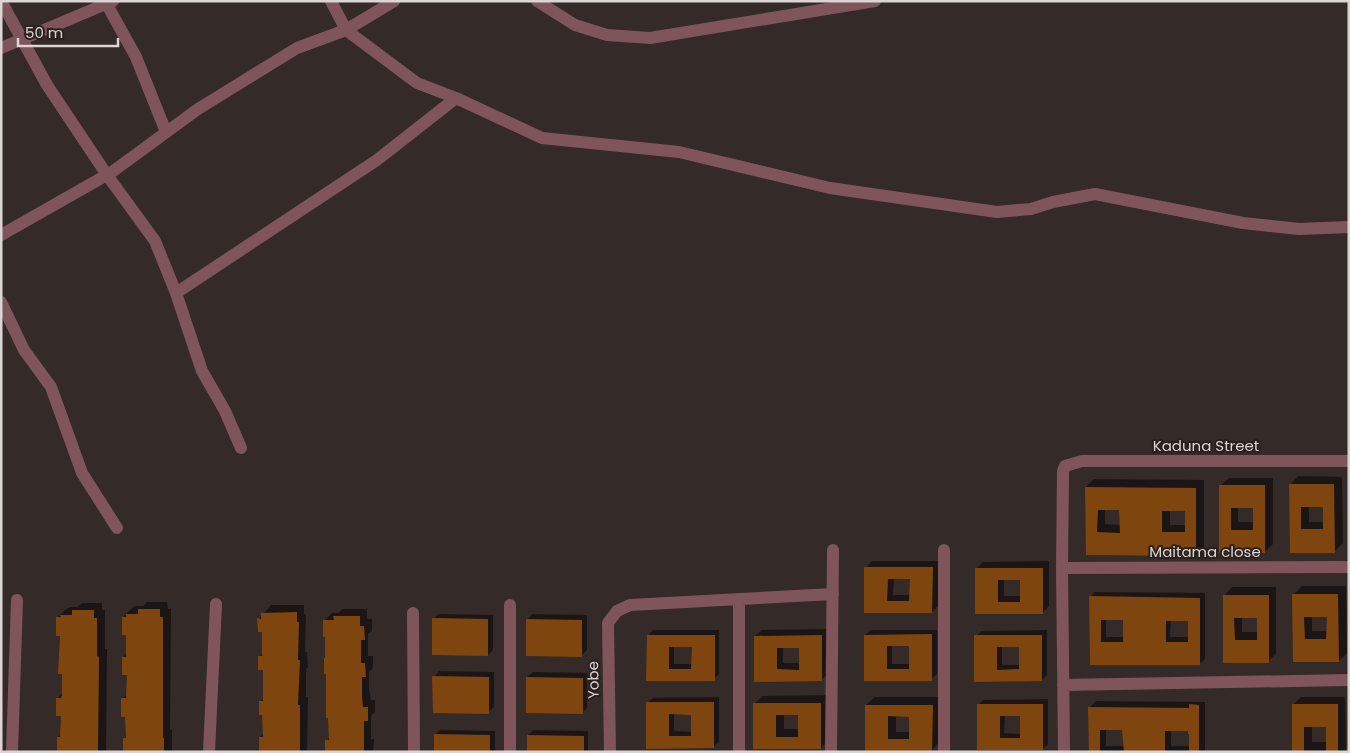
<svg xmlns="http://www.w3.org/2000/svg" width="1350" height="753" font-family="Poppins,sans-serif">
<style>
.shadow{fill:#0007;fill-rule:evenodd}
.building{fill:#7f450e;fill-rule:evenodd}
.lines{fill:none;stroke-linecap:round;stroke-linejoin:round}
.street{stroke:#7f555b;stroke-width:12}
.labels{text-anchor:middle;dominant-baseline:central;stroke-width:4;stroke-linejoin:round;paint-order:stroke}
.street-label{font-size:15px;fill:#dbd5d3;stroke:#2a211e}
</style>
<rect width="100%" height="100%" fill="#342a28"/>
<!-- shadow -->
<path class="shadow" d="M 1298,476 L 1342,477 L 1343,543 L 1335,551 L 1291,551 L 1290,485 ZM 1309,506 L 1324,506 L 1324,522 L 1309,522 Z
M 1229,478 L 1273,478 L 1273,544 L 1265,552 L 1221,552 L 1220,486 ZM 1238,507 L 1255,507 L 1255,522 L 1238,522 Z
M 1094,479 L 1204,480 L 1204,546 L 1196,554 L 1087,554 L 1086,487 ZM 1105,509 L 1121,509 L 1121,525 L 1105,524 ZM 1170,510 L 1186,510 L 1186,525 L 1170,525 Z
M 872,561 L 939,561 L 939,605 L 932,612 L 866,612 L 866,568 ZM 894,578 L 911,578 L 911,595 L 893,595 Z
M 1049,561 L 1049,606 L 1042,613 L 976,613 L 976,569 L 983,562 ZM 1004,578 L 1021,578 L 1021,596 L 1004,596 Z
M 1302,586 L 1346,586 L 1347,653 L 1339,661 L 1294,661 L 1294,594 ZM 1312,616 L 1328,616 L 1328,631 L 1312,631 Z
M 1232,587 L 1276,587 L 1276,653 L 1268,662 L 1224,661 L 1224,596 ZM 1242,617 L 1258,617 L 1258,632 L 1242,632 Z
M 1095,592 L 1205,593 L 1205,659 L 1199,664 L 1091,664 L 1090,597 ZM 1106,618 L 1124,619 L 1124,637 L 1106,637 ZM 1171,619 L 1190,619 L 1190,637 L 1170,637 Z
M 147,602 L 167,602 L 168,609 L 171,609 L 170,730 L 172,730 L 172,752 L 124,752 L 124,739 L 127,735 L 127,715 L 122,699 L 127,694 L 128,674 L 123,657 L 127,654 L 127,634 L 123,617 L 131,609 L 135,606 L 143,606 Z
M 82,603 L 102,603 L 102,610 L 105,610 L 105,649 L 107,649 L 106,752 L 58,752 L 58,737 L 61,734 L 62,715 L 58,698 L 63,692 L 61,634 L 57,618 L 65,610 L 70,607 L 77,607 Z
M 271,605 L 304,605 L 304,614 L 306,614 L 305,652 L 307,652 L 308,667 L 306,669 L 306,697 L 308,697 L 307,752 L 264,752 L 260,737 L 264,733 L 263,714 L 260,702 L 264,698 L 264,669 L 260,657 L 263,653 L 263,631 L 259,619 Z
M 342,609 L 367,609 L 367,619 L 372,619 L 372,631 L 368,634 L 368,656 L 373,656 L 373,668 L 369,672 L 369,689 L 371,700 L 375,700 L 375,712 L 371,716 L 371,739 L 374,739 L 373,752 L 327,752 L 327,741 L 330,737 L 324,621 L 332,613 L 339,613 Z
M 439,614 L 493,615 L 493,650 L 488,655 L 433,619 Z
M 532,614 L 587,615 L 587,650 L 582,655 L 527,620 Z
M 828,629 L 828,674 L 821,680 L 755,681 L 755,636 L 762,630 ZM 783,646 L 800,647 L 800,663 L 783,663 Z
M 653,630 L 719,630 L 719,674 L 714,679 L 648,680 L 648,636 ZM 674,646 L 693,646 L 693,664 L 674,664 Z
M 871,630 L 937,630 L 937,674 L 931,679 L 865,680 L 865,635 ZM 892,645 L 910,645 L 910,664 L 892,664 Z
M 1047,630 L 1047,675 L 1042,680 L 975,680 L 976,636 L 981,631 ZM 1002,646 L 1021,646 L 1020,665 L 1002,665 Z
M 439,671 L 494,672 L 494,707 L 488,712 L 434,677 Z
M 533,672 L 587,673 L 587,708 L 582,713 L 527,677 Z
M 829,695 L 829,740 L 821,748 L 754,748 L 754,704 L 763,696 ZM 784,714 L 799,714 L 799,729 L 784,729 Z
M 719,697 L 719,742 L 713,747 L 647,747 L 647,703 L 653,698 ZM 674,713 L 692,713 L 692,732 L 674,731 Z
M 875,697 L 940,697 L 940,742 L 932,750 L 866,750 L 866,705 ZM 896,715 L 911,715 L 911,732 L 896,732 Z
M 1301,697 L 1345,697 L 1346,752 L 1294,752 L 1293,705 ZM 1312,726 L 1327,726 L 1327,742 L 1312,742 Z
M 1048,699 L 1048,744 L 1043,749 L 978,749 L 978,705 L 983,700 ZM 1005,715 L 1022,715 L 1021,734 L 1004,733 Z
M 1096,701 L 1205,702 L 1205,752 L 1090,752 L 1089,708 ZM 1106,729 L 1124,729 L 1124,746 L 1106,746 ZM 1171,730 L 1189,730 L 1189,746 L 1171,746 Z
M 440,730 L 495,731 L 495,752 L 435,752 L 435,735 Z
M 534,730 L 588,731 L 588,752 L 528,752 L 528,735 Z"/>
<!-- building -->
<path class="building" d="M 1289,484 L 1334,484 L 1335,553 L 1290,553 ZM 1301,507 L 1323,507 L 1323,529 L 1301,529 Z
M 1219,485 L 1265,485 L 1265,553 L 1219,553 ZM 1231,508 L 1253,508 L 1253,530 L 1231,530 Z
M 1085,487 L 1196,488 L 1196,556 L 1086,555 ZM 1098,510 L 1119,510 L 1120,533 L 1097,532 ZM 1162,511 L 1185,511 L 1185,532 L 1162,532 Z
M 864,567 L 933,567 L 932,613 L 864,613 ZM 888,579 L 910,579 L 909,601 L 887,601 Z
M 975,568 L 1043,568 L 1043,614 L 975,614 ZM 998,580 L 1020,580 L 1020,602 L 998,602 Z
M 1292,594 L 1338,594 L 1339,662 L 1293,662 ZM 1304,617 L 1327,617 L 1326,639 L 1305,639 Z
M 1223,595 L 1269,595 L 1269,663 L 1223,663 ZM 1234,618 L 1257,618 L 1257,640 L 1235,640 Z
M 1089,596 L 1200,598 L 1200,665 L 1090,665 ZM 1101,620 L 1123,620 L 1123,642 L 1101,642 ZM 1166,621 L 1188,621 L 1188,642 L 1166,642 Z
M 138,609 L 160,609 L 160,617 L 163,617 L 163,738 L 164,738 L 164,752 L 123,752 L 123,738 L 126,738 L 125,717 L 121,717 L 121,698 L 126,698 L 127,675 L 122,675 L 122,657 L 126,657 L 126,635 L 122,635 L 122,617 L 126,617 L 126,614 L 138,614 Z
M 72,610 L 94,610 L 94,618 L 97,618 L 97,656 L 99,657 L 98,752 L 57,752 L 57,737 L 60,737 L 61,716 L 56,716 L 56,698 L 61,698 L 62,695 L 62,674 L 58,674 L 60,636 L 56,636 L 56,617 L 61,617 L 60,615 L 72,615 Z
M 297,612 L 297,622 L 299,622 L 298,660 L 300,660 L 298,705 L 300,705 L 300,752 L 259,751 L 259,737 L 263,737 L 262,715 L 259,715 L 259,701 L 263,701 L 263,670 L 258,670 L 258,656 L 262,656 L 262,632 L 258,632 L 257,618 L 261,619 L 261,613 Z
M 333,616 L 360,616 L 360,626 L 364,626 L 365,640 L 361,640 L 361,663 L 365,663 L 366,677 L 362,677 L 362,697 L 363,707 L 368,707 L 368,721 L 364,721 L 364,752 L 325,752 L 325,740 L 329,740 L 328,718 L 326,718 L 326,674 L 324,674 L 324,658 L 325,658 L 325,637 L 323,637 L 323,620 L 334,620 Z
M 432,618 L 488,619 L 488,656 L 432,655 Z
M 526,619 L 582,620 L 582,657 L 526,656 Z
M 932,634 L 932,681 L 864,681 L 864,635 ZM 887,646 L 909,646 L 909,669 L 887,669 Z
M 647,635 L 715,635 L 715,681 L 646,681 ZM 669,647 L 692,647 L 691,669 L 669,669 Z
M 822,635 L 822,681 L 754,682 L 754,636 ZM 777,648 L 799,648 L 799,670 L 777,669 Z
M 974,635 L 1042,635 L 1042,681 L 974,682 ZM 997,647 L 1019,647 L 1019,669 L 997,670 Z
M 432,676 L 489,677 L 489,714 L 433,713 Z
M 526,677 L 583,678 L 583,714 L 526,713 Z
M 646,702 L 714,702 L 714,748 L 646,749 ZM 669,714 L 691,715 L 691,736 L 669,736 Z
M 753,703 L 821,703 L 821,749 L 753,749 ZM 776,715 L 798,715 L 798,737 L 776,737 Z
M 977,704 L 1043,704 L 1043,750 L 977,750 ZM 1000,716 L 1020,716 L 1020,738 L 1000,738 Z
M 1189,704 L 1199,705 L 1199,752 L 1189,752 L 1189,734 L 1188,734 L 1188,731 L 1165,731 L 1165,752 L 1124,752 L 1122,730 L 1100,730 L 1100,752 L 1089,752 L 1088,707 L 1189,708 Z
M 1292,704 L 1338,704 L 1338,752 L 1326,752 L 1326,727 L 1304,727 L 1304,752 L 1292,752 Z
M 865,705 L 933,705 L 932,751 L 865,751 ZM 888,716 L 909,717 L 909,739 L 888,739 Z
M 434,734 L 490,735 L 490,752 L 434,752 Z
M 527,735 L 584,736 L 584,752 L 527,752 Z"/>
<g class="lines">
<!-- street -->
<path class="street" d="M 1,1 L 47,85 L 107,175 L 155,241 L 176,293 L 202,371 L 225,411 L 241,448
M 105,1 L 136,57 L 166,132
M 331,1 L 346,30 L 417,83 L 456,98 L 542,138 L 679,152 L 830,188 L 997,212 L 1031,209 L 1053,202 L 1095,194 L 1243,223 L 1299,229 L 1349,227
M 537,1 L 575,25 L 607,35 L 650,38 L 875,1
M 1,48 L 113,1
M 1,235 L 112,172 L 198,109 L 297,48 L 346,30 L 394,1
M 176,293 L 377,160 L 456,98
M 1,302 L 24,350 L 51,387 L 82,473 L 117,528
M 944,550 L 944,752
M 1062,568 L 1349,567
M 739,600 L 739,752
M 510,605 L 510,752
M 413,613 L 414,752
M 1063,685 L 1349,680
M 12,752 L 17,600
M 209,752 L 216,604
M 610,752 L 608,623 L 617,611 L 630,605 L 833,594
M 831,752 L 833,550
M 1064,752 L 1062,568 L 1063,471 L 1065,466 L 1082,461 L 1349,461"/>
</g>
<g class="labels">
<!-- street labels -->
<g class="street-label">
<text x="1206" y="445">Kaduna Street</text>
<text x="1205" y="551">Maitama close</text>
<text transform="translate(593 680) rotate(-91)">Yobe</text>
</g>
</g>
<!-- border -->
<rect width="1350" height="753" fill="none" stroke="#dbd5d3" stroke-width="5"/>
<!-- scale -->
<path d="M18 38v8h100v-8" fill="none" stroke="#dbd5d3" stroke-width="2.5"/>
<text x="25" y="38" font-size="15" fill="#dbd5d3" stroke="#2a211e" stroke-width="4" paint-order="stroke">50 m</text>
</svg>
